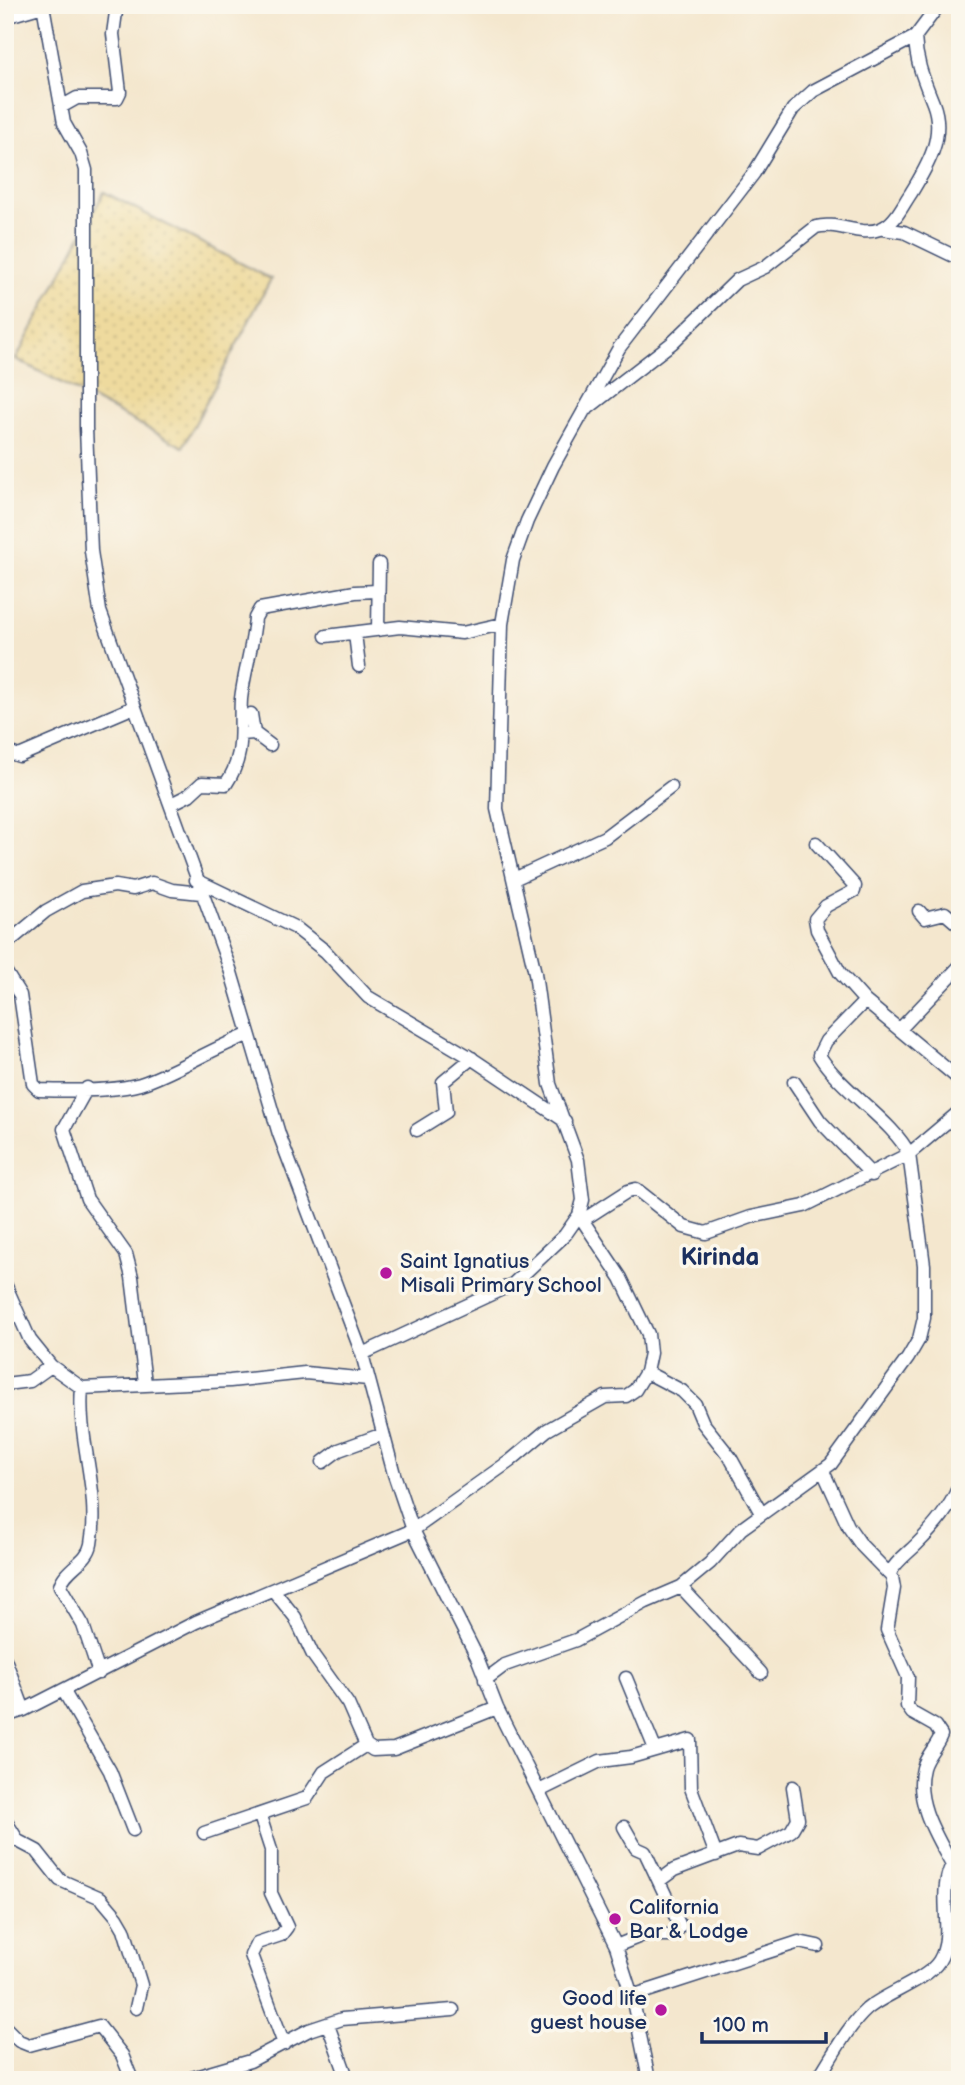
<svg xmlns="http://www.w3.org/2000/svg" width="965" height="2085" font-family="'Balsamiq Sans',sans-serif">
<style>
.sand{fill:url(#sand-dots);stroke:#84847e;stroke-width:2}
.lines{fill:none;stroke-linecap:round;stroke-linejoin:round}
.minor-casing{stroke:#3c4b6f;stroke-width:15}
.minor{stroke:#fff;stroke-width:12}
.poi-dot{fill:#b5179e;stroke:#fbf7ec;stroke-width:2.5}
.labels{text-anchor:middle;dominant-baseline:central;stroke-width:7;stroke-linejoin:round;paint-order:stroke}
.poi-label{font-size:21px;fill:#1b2f5e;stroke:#fbf7ec;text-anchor:start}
.quarter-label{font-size:24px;font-weight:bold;fill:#1b2f5e;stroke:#fbf7ec}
</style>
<defs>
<pattern id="sand-dots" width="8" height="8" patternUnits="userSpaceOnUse" patternTransform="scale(1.75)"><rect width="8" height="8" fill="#eeda9e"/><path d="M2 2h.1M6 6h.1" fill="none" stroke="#ccbb8a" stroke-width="1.8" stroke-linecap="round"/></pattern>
</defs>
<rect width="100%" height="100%" fill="#fbf7ec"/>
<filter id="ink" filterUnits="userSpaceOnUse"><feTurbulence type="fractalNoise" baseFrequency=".0143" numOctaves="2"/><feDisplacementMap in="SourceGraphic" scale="14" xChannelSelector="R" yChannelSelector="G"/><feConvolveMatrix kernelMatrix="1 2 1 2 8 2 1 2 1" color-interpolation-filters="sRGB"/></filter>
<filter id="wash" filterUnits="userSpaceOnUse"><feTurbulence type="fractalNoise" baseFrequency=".00686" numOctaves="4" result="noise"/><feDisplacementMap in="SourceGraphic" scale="28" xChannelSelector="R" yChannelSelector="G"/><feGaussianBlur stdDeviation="1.57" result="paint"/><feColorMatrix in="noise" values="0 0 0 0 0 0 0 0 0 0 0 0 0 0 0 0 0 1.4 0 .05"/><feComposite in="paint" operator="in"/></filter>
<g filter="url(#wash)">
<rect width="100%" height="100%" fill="#f4e7ce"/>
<!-- sand -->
<path class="sand" d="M 104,192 L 271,279 L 183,447 L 16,359 Z"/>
</g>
<g filter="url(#ink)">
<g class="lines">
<defs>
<path id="minor" d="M 43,5 L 64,123 L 81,153 L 86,170 L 86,428 L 91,551 L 100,611 L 230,969 L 279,1134 L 362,1354 L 394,1474 L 413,1530 L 477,1657 L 497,1708 L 616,1946 L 632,1996 L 649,2080
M 5,17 L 43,6
M 61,107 L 77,98 L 117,98 L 120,92 L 113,34 L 117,5
M 883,229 L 904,232 L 960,259
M 588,408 L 672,343 L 737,280 L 765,267 L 816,227 C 837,221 859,237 880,229 C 895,224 902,206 911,193 C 927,167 946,136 933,103 C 924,80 916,63 915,37
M 378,629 L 379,564
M 355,634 L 359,666
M 326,636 L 400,627 L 462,633 L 502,624
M 251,714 L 254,733
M 242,734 L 254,733 L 270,745
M 5,751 L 19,756 L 134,707
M 171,804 L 189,795 L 202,783 L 226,784 C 246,754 239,730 241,699 C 244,673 253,645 255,618 L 260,609 L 355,592 L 377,591
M 816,843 L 855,886 L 854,891 L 826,906 L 815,919 L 817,930 L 840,973 L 865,1001 L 960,1080
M 514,879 L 605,837 L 671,787
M 196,880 L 296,928 L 325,951 L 368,997 L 468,1056 L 565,1121
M 919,911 L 925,918 L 945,913 L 960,926
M 5,945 L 46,911 L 82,891 L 115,886 L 133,889 L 152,883 L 172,890 L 201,893
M 5,971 L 20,995 L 33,1084 L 39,1090 C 67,1091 120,1092 146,1082 C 181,1069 213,1048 248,1035
M 901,1028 L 960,966
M 794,1082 L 820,1121 L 872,1175
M 87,1088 L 64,1129 L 87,1199 L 126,1254 L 132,1277 L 145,1383
M 417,1130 L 446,1112 L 443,1082 L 472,1058
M 583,1220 L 628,1191 L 636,1189 L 684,1227 L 706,1233 L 751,1217 L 804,1206 L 909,1154 C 894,1122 840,1090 819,1055 L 826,1041 L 865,1001
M 5,1284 L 30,1340 L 51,1366 L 82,1388 L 230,1381 L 305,1373 L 368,1379
M 362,1354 L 513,1284 L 565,1235 L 579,1215 L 583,1200 L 578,1160 L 550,1084 L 535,973 L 497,809 L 502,624 L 513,560 L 527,521 L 553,466 L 619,348 L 754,173 L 793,109 L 813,91 L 915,37 L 939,5
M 646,1372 L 682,1391 L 695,1404 L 703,1423 L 730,1457 L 761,1513
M 5,1384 L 30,1381 L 51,1366
M 82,1388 C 77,1440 101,1492 91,1544 C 88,1562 65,1568 60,1586 L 83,1625 L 99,1673
M 323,1462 L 339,1450 L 383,1434
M 823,1471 L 848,1526 L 862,1546 L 892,1577 L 894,1588 L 887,1630 L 908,1677 L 907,1706 L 912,1713 L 935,1726 L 941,1735 C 937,1746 926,1756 923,1768 C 914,1802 937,1837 952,1865
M 890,1573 C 896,1561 907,1554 916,1545 C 933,1528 953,1506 960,1482
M 681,1587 L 761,1673
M 273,1590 L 295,1617 L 313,1655 L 348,1704 L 366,1745 L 373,1750 L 394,1749 L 497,1708
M 5,1659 L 24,1710
M 626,1678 L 655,1749
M 485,1680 L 505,1665 L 576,1640 L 646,1602 L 681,1587 L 710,1563 L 741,1529 L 831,1464 L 908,1358 L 919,1339 L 924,1318 L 924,1265 L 909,1154 L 960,1111
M 63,1690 L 110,1771 L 133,1830
M 5,1716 L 24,1710 L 196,1622 L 413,1530 L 510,1461 L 547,1430 L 605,1397 L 626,1396 L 635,1390 L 646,1372 L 650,1353 L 648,1334 L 621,1278 L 579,1215
M 539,1791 L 600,1761 L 631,1757 L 690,1740 L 691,1788 L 716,1855
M 260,1816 L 271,1850 L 271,1893 L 287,1927 L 281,1935 L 257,1943 L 251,1955 L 284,2044
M 5,1820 L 18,1841 L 37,1851 L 60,1880 L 101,1898 L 117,1917 L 124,1929 L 141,1985 L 136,2008
M 204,1833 L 307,1798 L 324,1772 L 366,1745
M 659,1881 L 674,1870 L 738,1846 L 758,1849 L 791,1831 L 798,1819 L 793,1787
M 616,1946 L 643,1935 L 674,1935 L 680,1926 L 645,1852 L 636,1848 L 624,1827
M 632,1996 L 799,1942 L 818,1946
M 328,2025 L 348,2080
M 5,2027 L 19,2041 L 29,2045 L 99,2026 L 122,2055 L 132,2080
M 185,2080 L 250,2061 L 309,2030 L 342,2019 L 453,2010
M 817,2080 C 832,2057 847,2027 867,2009 C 886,1993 926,1981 939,1961 C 956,1934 936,1894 952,1865 L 960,1862"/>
</defs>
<!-- minor casing -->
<use href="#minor" class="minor-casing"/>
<!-- minor -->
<use href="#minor" class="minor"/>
</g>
</g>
<!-- markers -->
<g class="poi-dot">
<circle cx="386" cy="1273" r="7"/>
<circle cx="615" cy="1919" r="7"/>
<circle cx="661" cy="2010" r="7"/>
</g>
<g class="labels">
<!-- poi labels -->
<g class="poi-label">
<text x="400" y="1261">Saint Ignatius<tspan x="400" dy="24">Misali Primary School</tspan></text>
<text x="629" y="1907">California<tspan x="629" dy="24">Bar &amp; Lodge</tspan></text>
<text x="647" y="1998" text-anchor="end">Good life<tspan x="647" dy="24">guest house</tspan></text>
</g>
<!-- quarter labels -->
<g class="quarter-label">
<text x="720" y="1257">Kirinda</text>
</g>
</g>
<!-- margin -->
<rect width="965" height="2085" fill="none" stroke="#fbf7ec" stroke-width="28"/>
<!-- scale -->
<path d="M702 2032v10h124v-10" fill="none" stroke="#1b2f5e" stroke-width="3.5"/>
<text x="713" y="2032" font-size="21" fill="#1b2f5e" stroke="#fbf7ec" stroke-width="5" paint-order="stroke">100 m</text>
</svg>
